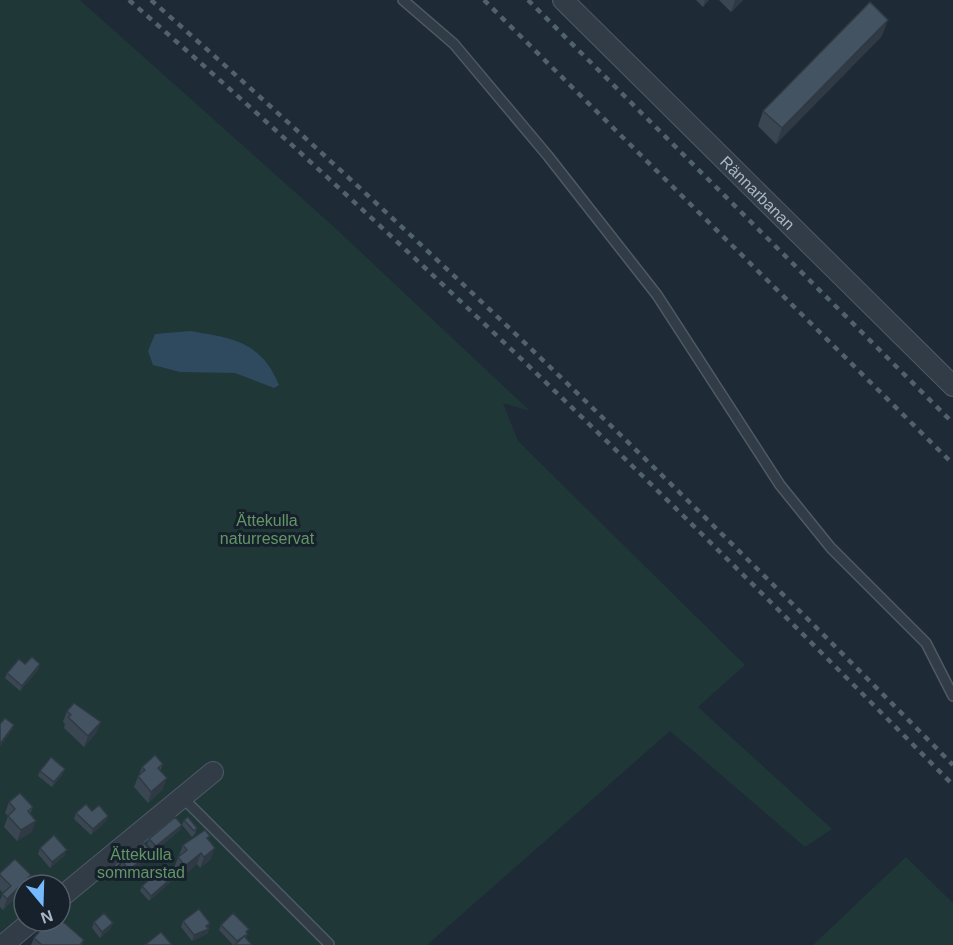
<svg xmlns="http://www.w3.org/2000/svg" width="953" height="945" font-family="Helvetica,sans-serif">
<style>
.green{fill:#1f3737}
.water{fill:#2f495f}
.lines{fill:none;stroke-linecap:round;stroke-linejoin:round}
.service-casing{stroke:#4e5a65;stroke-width:12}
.minor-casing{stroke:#4e5a65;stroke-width:22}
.service{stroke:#313c47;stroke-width:9}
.minor{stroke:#313c47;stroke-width:20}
.rail{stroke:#52616e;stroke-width:4.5;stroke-dasharray:6 6;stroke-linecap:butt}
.wall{fill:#3a4753}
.shaded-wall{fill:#2f3a44}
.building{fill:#435361;stroke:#2f3a44;stroke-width:1.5}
.labels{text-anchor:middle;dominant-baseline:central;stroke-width:6;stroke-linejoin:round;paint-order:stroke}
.street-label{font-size:16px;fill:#aab7c4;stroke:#17212b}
.park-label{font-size:16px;fill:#629568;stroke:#17212b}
</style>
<rect width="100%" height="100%" fill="#1e2b36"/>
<!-- green -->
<path class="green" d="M 0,0 L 80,0 L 333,226 L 530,411 L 503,403 L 518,441 L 745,665 L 698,707 L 832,829 L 805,847 L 670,731 L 427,945 L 78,945 L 60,921 L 60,885 L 24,885 L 24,921 L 46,921 L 17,945 L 0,945 Z
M 906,857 L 953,903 L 953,945 L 813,945 Z"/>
<!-- water -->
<path class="water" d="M 190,331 C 232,338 261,341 279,385 L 274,388 L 235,373 L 180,372 L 153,365 L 148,351 L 155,334 Z"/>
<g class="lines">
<defs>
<path id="service" d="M 403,0 L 454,44 L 548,156 L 657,295 L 780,485 L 831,548 L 926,643 L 953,696
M 182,797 L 329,944"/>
<g id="minor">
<path id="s1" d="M 563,0 L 953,386"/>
<path d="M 60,898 L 213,772"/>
<path d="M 3,945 L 32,921"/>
</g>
</defs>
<!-- service casing -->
<use href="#service" class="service-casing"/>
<!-- minor casing -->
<use href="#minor" class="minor-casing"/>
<!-- service -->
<use href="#service" class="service"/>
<!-- minor -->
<use href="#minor" class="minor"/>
<!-- rail -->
<path class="rail" d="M 129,0 C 416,250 686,515 953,785
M 151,0 C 429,244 693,502 953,765
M 484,0 L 953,464
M 528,0 L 953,423"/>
</g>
<!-- wall -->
<path class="wall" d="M 696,0 L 709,0 L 703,7 Z
M 719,0 L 743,0 L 731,12 Z
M 882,36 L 776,144 L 758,126 L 763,111 Z
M 40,664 L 38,670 L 20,691 L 5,678 L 7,673 Z
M 67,711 L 97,732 L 84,747 L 64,728 L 65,724 L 63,722 Z
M 163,764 L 160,771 L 163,789 L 148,803 L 134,787 L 142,767 Z
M 40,771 L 63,774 L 52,787 L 38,776 Z
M 9,802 L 33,807 L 30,814 L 32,832 L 17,841 L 4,827 L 8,816 L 5,813 Z
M 92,811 L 108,816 L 106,821 L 91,835 L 74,819 L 76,813 Z
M 184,820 L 197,828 L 195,834 L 192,837 L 182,825 Z
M 182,825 L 180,830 L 154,852 L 147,844 L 149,839 Z
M 208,840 L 211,859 L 200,868 L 197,864 L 182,877 L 174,868 L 183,845 Z
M 40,848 L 65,855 L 50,868 L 38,854 Z
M 149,857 L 127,875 L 120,867 L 122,861 Z
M 0,873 L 24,885 L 24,889 L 3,910 L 0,907 L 0,900 L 3,893 L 0,890 Z
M 176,874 L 174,879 L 149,901 L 140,891 L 142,886 Z
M 183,921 L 208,928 L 209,929 L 207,934 L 192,941 L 181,927 Z
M 94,922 L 111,928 L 100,938 L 92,928 Z
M 221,925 L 247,933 L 246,938 L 252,945 L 233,945 L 219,930 Z
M 34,938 L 84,940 L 82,945 L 31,945 Z"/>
<!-- shaded-wall -->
<path class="shaded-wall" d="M 705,0 L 709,0 L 703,7 Z
M 735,0 L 743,0 L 731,12 Z
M 888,20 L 882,36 L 776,144 L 782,128 Z
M 40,664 L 38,670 L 20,691 L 22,686 Z
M 101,722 L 97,732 L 84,747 L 88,736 Z
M 14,725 L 12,730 L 0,747 L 0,744 Z
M 65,769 L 63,774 L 52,787 L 54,782 Z
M 167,778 L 163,789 L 148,803 L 151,792 Z
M 108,816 L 106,821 L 91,835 L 93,829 Z
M 36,821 L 32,832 L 17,841 L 21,830 Z
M 182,825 L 180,830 L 154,852 L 156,846 Z
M 215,848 L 211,859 L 200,868 L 204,857 Z
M 67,850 L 65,855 L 50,868 L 52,862 Z
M 151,852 L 149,857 L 127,875 L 129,870 Z
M 201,853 L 197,864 L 182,877 L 185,866 Z
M 176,874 L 174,879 L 149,901 L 151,896 Z
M 31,875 L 27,885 L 24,885 L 24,889 L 3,910 L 7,899 Z
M 113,923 L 111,928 L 100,938 L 102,932 Z
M 210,923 L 207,934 L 192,941 L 194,935 Z"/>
<!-- building -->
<path class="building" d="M 870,2 L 888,20 L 782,128 L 763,111 Z
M 32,657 L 40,664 L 22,686 L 7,673 L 19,659 L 25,664 Z
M 74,703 L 101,722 L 88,736 L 68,717 L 71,715 L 67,711 Z
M 5,718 L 14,725 L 0,744 L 0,724 Z
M 155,755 L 163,764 L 158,768 L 167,778 L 151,792 L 138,776 L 145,770 L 142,767 Z
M 51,757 L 65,769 L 54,782 L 40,771 Z
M 20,793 L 33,807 L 28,811 L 36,821 L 21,830 L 8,816 L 15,809 L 9,802 Z
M 86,804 L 92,811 L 99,805 L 108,816 L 93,829 L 76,813 Z
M 175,817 L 182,825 L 156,846 L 149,839 Z
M 188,817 L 197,828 L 194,831 L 184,820 Z
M 205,830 L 210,836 L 207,838 L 215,848 L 204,857 L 201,853 L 185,866 L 178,857 L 187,850 L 183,845 Z
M 54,835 L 67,850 L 52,862 L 40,848 Z
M 144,843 L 151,852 L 129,870 L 122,861 Z
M 15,859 L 31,875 L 7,899 L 2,894 L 11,886 L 0,875 L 0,873 Z
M 167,864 L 176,874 L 151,896 L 142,886 Z
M 199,909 L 210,923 L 206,926 L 209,929 L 194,935 L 183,921 Z
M 104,913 L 113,923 L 102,932 L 94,922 Z
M 233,913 L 249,929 L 246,932 L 248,934 L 237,941 L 221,925 Z
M 60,919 L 84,940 L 80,945 L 42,945 L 34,938 L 48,921 L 60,921 Z
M 161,932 L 172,945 L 145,945 Z
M 244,936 L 252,945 L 235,945 Z"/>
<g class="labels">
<!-- street labels -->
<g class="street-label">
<text stroke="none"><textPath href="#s1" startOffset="274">Rännarbanan</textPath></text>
</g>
<!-- park labels -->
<g class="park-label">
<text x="267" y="520">Ättekulla<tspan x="267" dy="18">naturreservat</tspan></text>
<text x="141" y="854">Ättekulla<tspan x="141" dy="18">sommarstad</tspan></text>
</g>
</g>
<!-- north arrow -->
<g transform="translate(42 903) rotate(161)"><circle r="28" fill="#17212b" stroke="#525d68" stroke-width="1.5"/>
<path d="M0-4.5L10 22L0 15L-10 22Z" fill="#76bafe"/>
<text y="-9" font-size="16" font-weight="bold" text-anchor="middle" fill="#aab7c4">N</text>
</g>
</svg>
